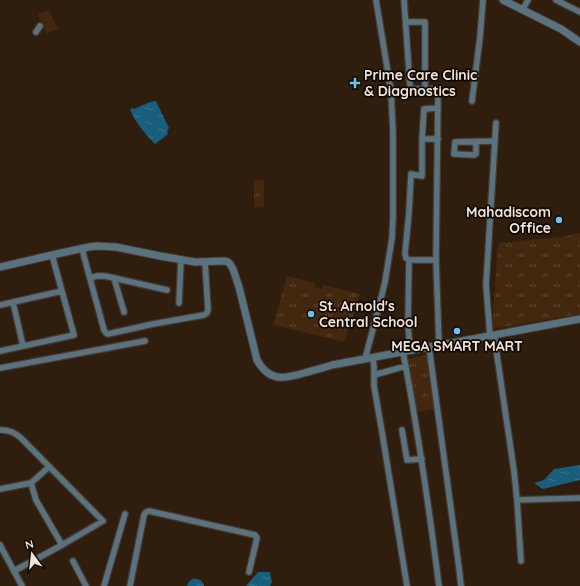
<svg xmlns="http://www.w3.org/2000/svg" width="580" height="586" font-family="Quicksand,sans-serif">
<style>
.grass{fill:#43270e}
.park{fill:url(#park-tufts)}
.water{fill:url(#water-ripples)}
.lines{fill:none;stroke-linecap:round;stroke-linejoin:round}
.minor-casing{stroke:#4a392b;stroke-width:8}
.tertiary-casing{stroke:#4a392b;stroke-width:9}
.minor{stroke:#587280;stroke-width:5.5}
.tertiary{stroke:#587280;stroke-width:7}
.poi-dot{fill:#69c3f1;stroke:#110904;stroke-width:1.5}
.labels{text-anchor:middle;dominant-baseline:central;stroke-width:3.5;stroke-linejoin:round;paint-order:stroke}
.poi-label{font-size:14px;font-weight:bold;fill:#f0e3da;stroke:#110904;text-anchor:start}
</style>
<defs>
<pattern id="park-tufts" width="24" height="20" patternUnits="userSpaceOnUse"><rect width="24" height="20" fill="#43270e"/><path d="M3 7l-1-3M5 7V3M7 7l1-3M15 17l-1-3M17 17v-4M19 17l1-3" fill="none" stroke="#5e4630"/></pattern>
<pattern id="water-ripples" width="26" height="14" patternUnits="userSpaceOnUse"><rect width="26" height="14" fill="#185e7d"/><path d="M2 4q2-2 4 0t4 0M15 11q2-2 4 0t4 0" fill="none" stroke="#3a758f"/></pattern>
</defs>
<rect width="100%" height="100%" fill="#2f1d0e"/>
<!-- grass -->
<path class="grass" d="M 49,10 L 58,29 L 46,34 L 38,14 Z"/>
<!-- park -->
<path class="park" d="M 254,180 L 264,180 L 264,207 L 254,207 Z
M 580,233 L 580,314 L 492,329 L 498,243 L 562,237 Z
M 287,276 L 315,283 L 314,287 L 322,289 L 324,285 L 360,294 L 344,342 L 273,325 Z
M 426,355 L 434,409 L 416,412 L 406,359 Z"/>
<!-- water -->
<path class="water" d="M 156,101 L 169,128 L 167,131 L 168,133 L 167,135 L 155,144 C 145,134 136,123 130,110 L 132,108 L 134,109 L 150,102 Z
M 580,465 L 580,480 L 543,489 L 534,483 L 544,480 L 554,469 Z
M 258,572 L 270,572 L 272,582 L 270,586 L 246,586 Z
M 192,579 C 198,578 203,580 204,586 L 187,586 L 188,583 Z"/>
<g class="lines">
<defs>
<path id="minor" d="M 404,0 L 410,86 L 411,88 L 414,89 L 436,89 L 438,93 L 436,260 L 439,345
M 556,0 L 580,12
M 523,9 L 528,0
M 406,22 L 425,22 L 425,89
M 36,32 L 40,26
M 472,101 L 480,37 L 483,0
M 422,139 L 438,139
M 476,142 L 476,154 L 474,155 L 454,154 L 455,142 L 495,141
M 82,249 L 104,330 L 106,333 L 108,334 L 153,324 L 204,315 L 207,313 L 208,310 L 205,262
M 409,260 L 408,324 L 410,351
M 436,260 L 409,260 L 406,258 L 405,254 L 409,212 L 411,174 L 422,176 L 422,139 L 424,109 L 438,108
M 90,278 L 97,276 L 105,276 L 167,290
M 114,278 L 124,312
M 13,302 L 23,346
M 179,303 L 181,259
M 0,305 L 62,291
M 494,335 L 514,471 L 517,500 L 521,561
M 490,336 L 486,285 L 496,123
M 429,347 L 459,568 L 461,586
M 0,351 L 74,335 L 52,255
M 403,352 C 418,430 429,508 439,586
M 373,358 L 374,367 L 374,386 L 382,432 L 407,586
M 365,359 L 378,310 L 385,282 L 392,238 L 393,217 L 393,132 L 391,91 L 376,0
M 0,368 L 145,341
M 374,375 L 406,366
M 0,430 C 9,430 14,432 21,438 L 103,521 L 62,545 L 14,571
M 402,430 L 407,460 L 422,459
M 31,483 L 36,500 L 62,545
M 0,489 L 31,483 L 49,467
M 517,500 L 580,498
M 0,545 L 22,586
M 73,561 L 86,586
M 104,586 L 125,514
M 130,586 L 144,515 L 146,512 L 149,511 L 255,535 L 257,538 L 249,572"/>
<path id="tertiary" d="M 503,0 L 561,29 L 580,42
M 0,267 L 52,255 L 89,247 L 97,246 L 116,247 L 160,256 L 195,262 L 224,261 L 228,262 L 230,264 L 233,269 L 239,287 L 257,360 C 269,382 284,379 304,373 C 314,370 323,368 332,365 L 580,319"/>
</defs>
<!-- minor casing -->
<use href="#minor" class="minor-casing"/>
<!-- tertiary casing -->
<use href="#tertiary" class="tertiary-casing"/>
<!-- minor -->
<use href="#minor" class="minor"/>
<!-- tertiary -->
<use href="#tertiary" class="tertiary"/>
</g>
<!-- markers -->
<g class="poi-dot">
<path d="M353 77h4v4h4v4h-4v4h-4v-4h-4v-4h4z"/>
<circle cx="559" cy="220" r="4"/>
<circle cx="311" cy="314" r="4"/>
<circle cx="457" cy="331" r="4"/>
</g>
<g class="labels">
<!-- poi labels -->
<g class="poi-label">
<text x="364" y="75">Prime Care Clinic<tspan x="364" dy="16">&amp; Diagnostics</tspan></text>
<text x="551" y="212" text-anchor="end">Mahadiscom<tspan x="551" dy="16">Office</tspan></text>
<text x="319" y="306">St. Arnold's<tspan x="319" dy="16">Central School</tspan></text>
<text x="457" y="346" text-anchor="middle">MEGA SMART MART</text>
</g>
</g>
<!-- north arrow -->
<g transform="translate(32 554) rotate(345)" stroke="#110904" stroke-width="3" paint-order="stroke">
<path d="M0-3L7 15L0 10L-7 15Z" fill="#f0e3da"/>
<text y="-6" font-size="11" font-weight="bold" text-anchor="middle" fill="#f0e3da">N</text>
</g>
</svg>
